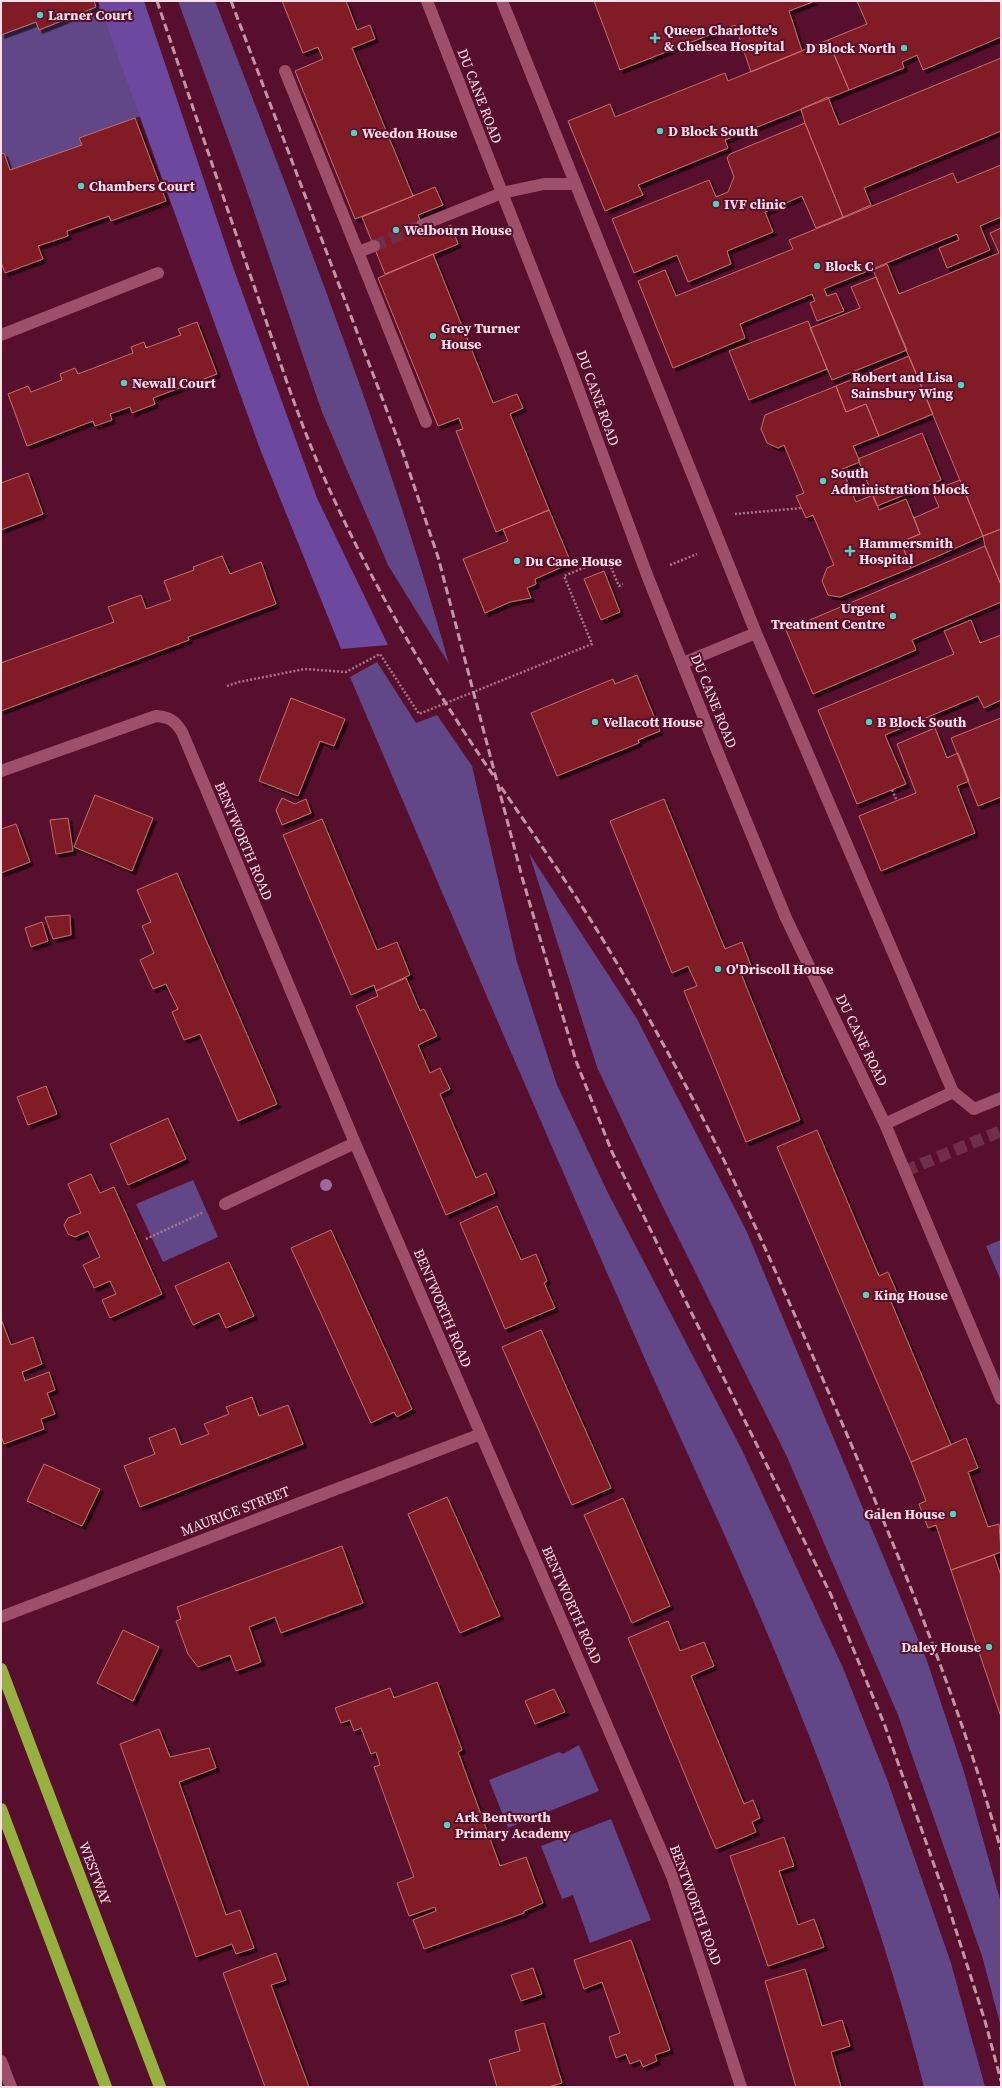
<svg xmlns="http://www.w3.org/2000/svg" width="1002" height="2088" font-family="'Source Serif 4',serif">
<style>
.green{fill:#614787}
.forest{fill:#6c489e}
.building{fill:#811b26;stroke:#c36e6d;filter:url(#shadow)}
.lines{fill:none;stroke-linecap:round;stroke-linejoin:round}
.minor-tunnel{stroke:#712e49;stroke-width:12;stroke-dasharray:12 6;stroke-linecap:butt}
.path{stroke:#a97689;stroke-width:2.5;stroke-dasharray:2 2;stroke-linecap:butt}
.minor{stroke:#9e4f69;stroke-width:12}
.highway{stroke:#97b140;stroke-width:12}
.rail{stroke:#c296a5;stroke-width:3;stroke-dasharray:8 4;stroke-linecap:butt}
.tree{fill:#9b6b9f}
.poi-dot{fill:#5bcebb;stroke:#580e2d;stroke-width:1.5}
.labels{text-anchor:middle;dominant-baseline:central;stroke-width:4;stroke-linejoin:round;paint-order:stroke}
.poi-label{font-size:14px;font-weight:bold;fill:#fce0e7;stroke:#580e2d;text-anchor:start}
.street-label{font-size:14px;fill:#fce0e7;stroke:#580e2d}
</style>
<defs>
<filter id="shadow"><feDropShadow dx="3.5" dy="3.5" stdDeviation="0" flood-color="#0009"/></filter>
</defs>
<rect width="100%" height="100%" fill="#580e2d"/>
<!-- green -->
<path class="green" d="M 178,1 L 215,1 C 299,219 386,438 449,664 L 388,565 L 322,412 L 246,188 Z
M 100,6 L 141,116 L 79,138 L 82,145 L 10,170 L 4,153 L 1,154 L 1,35 L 36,22 L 40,30 Z
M 377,662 L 416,723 L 437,715 L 472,766 L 517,962 L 557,1085 L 608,1193 L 742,1450 L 843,1668 L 887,1779 L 951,1963 L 985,2087 L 924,2087 C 878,1905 809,1726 733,1554 C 705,1491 676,1429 648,1366 C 547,1137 448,907 350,677 Z
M 529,853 L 637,1019 L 746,1230 L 926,1658 L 964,1772 L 1001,1903 L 1001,2027 L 982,1956 L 898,1715 L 787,1457 L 661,1203 L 597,1067 Z
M 193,1180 L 218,1237 L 163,1262 L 136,1204 Z
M 1001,1240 L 1001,1281 L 986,1246 Z
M 579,1745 L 599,1791 L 508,1828 L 489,1780 L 559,1752 L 563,1754 Z
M 611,1819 L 651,1920 L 590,1943 L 573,1895 L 562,1899 L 541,1846 Z"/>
<!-- forest -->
<path class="forest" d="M 98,1 L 144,1 L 233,267 L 317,498 L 388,645 L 341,649 L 260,449 Z"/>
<!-- building -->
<path class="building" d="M 1,1 L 94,1 L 96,7 L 39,30 L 36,22 L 1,35 Z
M 282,1 L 346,1 L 357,30 L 370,25 L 375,39 L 352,48 L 413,196 L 355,219 L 295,71 L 323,59 L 318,47 L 303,53 Z
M 594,1 L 815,1 L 789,11 L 802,51 L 751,72 L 735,25 L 620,70 Z
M 857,1 L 1001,1 L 1001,37 L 923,70 L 917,55 L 902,62 L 904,68 L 849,90 L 828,40 L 867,24 Z
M 828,40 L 849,90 L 725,140 L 728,148 L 638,185 L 643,195 L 605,211 L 568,121 L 610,104 L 615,117 L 725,73 L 728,81 Z
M 1001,58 L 1001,131 L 864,188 L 871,205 L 843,217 L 805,123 L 801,109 L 828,97 L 839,125 Z
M 135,118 L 166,201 L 111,221 L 109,216 L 67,231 L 68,236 L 38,246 L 43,259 L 5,273 L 1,262 L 1,154 L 4,153 L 10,170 L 82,145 L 79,138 Z
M 805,123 L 843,217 L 816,228 L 802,196 L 765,212 L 773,232 L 727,251 L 731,264 L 688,282 L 677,255 L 634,273 L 612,219 L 709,180 L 716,197 L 728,192 L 734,177 L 727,158 L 730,154 Z
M 1001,165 L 1001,217 L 980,226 L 990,250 L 947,268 L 939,248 L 959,240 L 957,234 L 824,289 L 827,296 L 836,293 L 844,311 L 817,321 L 810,303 L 815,301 L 812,294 L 740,324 L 745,338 L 673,368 L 638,281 L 665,270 L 676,296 L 793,249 L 789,240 L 953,173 L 957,183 Z
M 435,187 L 443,205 L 418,215 L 426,236 L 451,225 L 458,244 L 385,274 L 362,217 Z
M 1001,228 L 1001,529 L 983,536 L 873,270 L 887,264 L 899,294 L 999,253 L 990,233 Z
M 433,254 L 493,403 L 517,394 L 523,408 L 510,414 L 549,510 L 496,532 L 456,431 L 463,429 L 459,418 L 438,426 L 378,278 Z
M 876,277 L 907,350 L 832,380 L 810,328 L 860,308 L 851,287 Z
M 808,321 L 827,369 L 749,400 L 729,351 Z
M 197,322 L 217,374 L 153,398 L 155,404 L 132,413 L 130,407 L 110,414 L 112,420 L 95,426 L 93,421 L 27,446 L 8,394 L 28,386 L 31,392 L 62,380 L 60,374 L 75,368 L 78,374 L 133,353 L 131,347 L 144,342 L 146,348 L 181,335 L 178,329 Z
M 909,356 L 933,414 L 879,436 L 866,404 L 846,412 L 836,386 Z
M 836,386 L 846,412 L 866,404 L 879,436 L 853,446 L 860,462 L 842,469 L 856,502 L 873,495 L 879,510 L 906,499 L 920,534 L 901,542 L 911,568 L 840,597 L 828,595 L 822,581 L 827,568 L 834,565 L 813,515 L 806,518 L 796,496 L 804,493 L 784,445 L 778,448 L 767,443 L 761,429 L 765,415 Z
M 922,433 L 941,480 L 877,506 L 858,459 Z
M 28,473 L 43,514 L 1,530 L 1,483 Z
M 960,480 L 983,536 L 911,568 L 901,542 L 920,534 L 914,518 L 939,507 L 932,491 Z
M 549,510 L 571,563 L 535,579 L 536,584 L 527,588 L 531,598 L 510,602 L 485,613 L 463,559 L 508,541 L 503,529 Z
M 1001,529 L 1001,585 L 985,546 L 983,536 Z
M 985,546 L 1001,585 L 1001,602 L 912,640 L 916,650 L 813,694 L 786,630 Z
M 222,556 L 230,574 L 261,562 L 276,604 L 188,637 L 189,640 L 1,711 L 1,663 L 114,622 L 108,607 L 141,595 L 146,609 L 171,600 L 164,581 L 194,570 L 193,567 Z
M 604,571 L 620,612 L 601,620 L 584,579 Z
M 971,620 L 980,643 L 1001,635 L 1001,700 L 984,708 L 978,696 L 885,735 L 906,784 L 857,804 L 818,710 L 954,654 L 944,631 Z
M 637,675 L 660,731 L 638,740 L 639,743 L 557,776 L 531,713 L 613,679 L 615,684 Z
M 291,698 L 345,719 L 334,746 L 320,741 L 298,796 L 259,781 Z
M 1001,718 L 1001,797 L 978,806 L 951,738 Z
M 935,728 L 947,758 L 958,753 L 969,781 L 957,786 L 975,833 L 881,871 L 859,816 L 916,793 L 897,744 Z
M 95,795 L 153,818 L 132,871 L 74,847 Z
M 282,798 L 295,804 L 306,799 L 311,813 L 282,825 L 276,810 Z
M 664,799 L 725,949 L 742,942 L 751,966 L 740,971 L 800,1120 L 746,1142 L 684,991 L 697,986 L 688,966 L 672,973 L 610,821 Z
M 68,818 L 73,851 L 56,854 L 50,820 Z
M 322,819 L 377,950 L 397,942 L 410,975 L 376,991 L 374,985 L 351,995 L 283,835 Z
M 16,824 L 30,862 L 1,873 L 1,829 Z
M 177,873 L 277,1104 L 238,1121 L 200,1034 L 184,1040 L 172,1012 L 178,1009 L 166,984 L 153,989 L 140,960 L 154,953 L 142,926 L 151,922 L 137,890 Z
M 70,915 L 71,935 L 53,939 L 45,917 Z
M 42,922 L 48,941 L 31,947 L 25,928 Z
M 406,978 L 420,1011 L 424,1009 L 437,1036 L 418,1045 L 430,1073 L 440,1068 L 450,1089 L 440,1094 L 476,1178 L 486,1173 L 495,1193 L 446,1215 L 356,1006 L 378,996 L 376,991 Z
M 46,1086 L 57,1114 L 28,1125 L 17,1097 Z
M 168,1118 L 186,1159 L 128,1185 L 110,1144 Z
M 817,1130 L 879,1276 L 888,1272 L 897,1293 L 889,1297 L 951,1445 L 911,1462 L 777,1147 Z
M 91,1174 L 100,1193 L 114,1187 L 162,1294 L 110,1318 L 102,1300 L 116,1294 L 110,1281 L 94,1288 L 83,1265 L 100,1257 L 88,1231 L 75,1237 L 68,1234 L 64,1225 L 68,1218 L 81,1213 L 68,1184 Z
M 497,1206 L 521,1260 L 536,1254 L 547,1281 L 544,1283 L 555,1308 L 505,1329 L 460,1223 Z
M 331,1230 L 412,1409 L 397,1417 L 394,1412 L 371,1423 L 291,1248 Z
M 229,1262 L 254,1316 L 226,1328 L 219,1313 L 193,1325 L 175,1286 Z
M 1,1319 L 11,1345 L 33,1337 L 42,1364 L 22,1372 L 25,1381 L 49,1372 L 55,1390 L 47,1393 L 55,1414 L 41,1419 L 44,1429 L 4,1444 L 1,1436 Z
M 541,1330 L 611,1488 L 572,1505 L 502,1347 Z
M 252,1397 L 259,1416 L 288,1405 L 303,1444 L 140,1507 L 124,1466 L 155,1454 L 149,1438 L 175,1428 L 181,1445 L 209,1434 L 204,1424 L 229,1414 L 226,1407 Z
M 966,1438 L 978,1468 L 968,1472 L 988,1527 L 999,1524 L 1001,1552 L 951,1570 L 936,1525 L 928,1528 L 919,1504 L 926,1501 L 911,1462 Z
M 44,1464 L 100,1489 L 82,1526 L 27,1501 Z
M 447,1497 L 500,1616 L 460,1633 L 408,1514 Z
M 623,1498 L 670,1606 L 632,1623 L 584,1515 Z
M 342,1546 L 363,1603 L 281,1633 L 275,1617 L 249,1627 L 261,1662 L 236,1671 L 230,1655 L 198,1667 L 188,1654 L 176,1621 L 181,1619 L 177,1607 Z
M 994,1555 L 1001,1576 L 1001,1717 L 951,1570 Z
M 668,1621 L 680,1651 L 704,1642 L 714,1666 L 691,1676 L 744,1804 L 753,1800 L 760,1818 L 752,1822 L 756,1832 L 716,1849 L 628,1638 Z
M 123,1630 L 159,1647 L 133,1701 L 97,1683 Z
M 437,1682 L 462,1750 L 458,1752 L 500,1866 L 526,1857 L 543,1903 L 524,1911 L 524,1913 L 424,1949 L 413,1920 L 436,1911 L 435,1907 L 409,1916 L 397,1883 L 414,1877 L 374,1767 L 380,1765 L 376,1752 L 371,1754 L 361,1728 L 354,1731 L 350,1720 L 341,1723 L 335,1708 L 390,1688 L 394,1698 Z
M 554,1689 L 565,1712 L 535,1724 L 525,1701 Z
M 159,1729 L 170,1757 L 209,1748 L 216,1768 L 179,1782 L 226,1915 L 240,1910 L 254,1948 L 236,1954 L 232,1944 L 196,1957 L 120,1744 Z
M 784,1837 L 794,1866 L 779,1871 L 798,1925 L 814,1919 L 824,1947 L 768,1966 L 730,1856 Z
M 631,1940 L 670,2050 L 655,2055 L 657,2061 L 643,2067 L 640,2060 L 630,2064 L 626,2054 L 616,2058 L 609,2037 L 620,2033 L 602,1982 L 584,1989 L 574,1960 Z
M 276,1953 L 286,1980 L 271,1985 L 309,2087 L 265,2087 L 223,1973 Z
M 533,1968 L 542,1994 L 521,2001 L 511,1975 Z
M 805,1969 L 822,2026 L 842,2020 L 850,2046 L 831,2052 L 841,2087 L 796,2087 L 765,1981 Z
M 544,2023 L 562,2083 L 548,2087 L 497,2087 L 489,2060 L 520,2051 L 515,2031 Z"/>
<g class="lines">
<!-- minor-tunnel -->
<path class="minor-tunnel" d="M 374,246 L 422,225
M 905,1171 L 1001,1131"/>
<!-- path -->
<path class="path" d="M 735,514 L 802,508
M 670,565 L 697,554
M 227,686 L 239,682 L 305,669 L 346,672 L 380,654 L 419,714 L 592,644 L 564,576 L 607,558 L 619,586 L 623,584
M 892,790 L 897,801
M 146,1239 L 202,1213"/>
<!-- minor -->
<path class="minor" d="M 427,1 L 566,356 L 647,575 L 714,743 L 786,918 L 885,1124 L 1001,1399
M 502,1 L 756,633 L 953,1092
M 285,71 L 358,252
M 422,225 L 502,193 L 544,184 L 575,184
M 374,246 L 358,252 L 426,422
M 1,335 L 158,273
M 683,663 L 756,633
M 1,771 L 156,716 C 170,717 175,721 182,732 L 355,1143 L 672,1876 L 741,2087
M 885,1124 L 953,1092 L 974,1109 L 1001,1098
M 225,1204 L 355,1143
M 1,1617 L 481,1434
M 1,2061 L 11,2087"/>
<!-- highway -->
<path class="highway" d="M 1,1669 L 160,2087
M 1,1809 L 106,2087"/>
<!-- rail -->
<path class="rail" d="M 157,1 C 191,102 225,203 260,303 C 282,368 303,433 332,495 C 377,593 432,686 493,775
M 231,1 L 403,453 L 438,557 L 522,877 L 576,1061 L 612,1152 L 831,1595 L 885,1726 L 944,1893 L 985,2021 L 1001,2081
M 501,787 C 540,844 580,900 615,960 C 657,1031 697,1104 733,1179 C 771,1259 806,1341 842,1423 C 902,1562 960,1704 1001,1850"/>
</g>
<!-- trees -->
<circle class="tree" cx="326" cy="1185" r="6"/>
<!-- markers -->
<g class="poi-dot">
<circle cx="40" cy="15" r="4"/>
<path d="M653 32h4v4h4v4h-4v4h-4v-4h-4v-4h4z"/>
<circle cx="904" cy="48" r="4"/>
<circle cx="660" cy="131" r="4"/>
<circle cx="354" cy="133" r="4"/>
<circle cx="81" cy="186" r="4"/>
<circle cx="716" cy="204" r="4"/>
<circle cx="396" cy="230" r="4"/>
<circle cx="817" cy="266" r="4"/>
<circle cx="433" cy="336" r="4"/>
<circle cx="124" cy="383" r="4"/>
<circle cx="961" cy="385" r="4"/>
<circle cx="823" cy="481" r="4"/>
<path d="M848 545h4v4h4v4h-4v4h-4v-4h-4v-4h4z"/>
<circle cx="517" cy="561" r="4"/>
<circle cx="893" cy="616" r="4"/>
<circle cx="595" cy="722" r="4"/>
<circle cx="869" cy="722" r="4"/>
<circle cx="718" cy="969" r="4"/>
<circle cx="866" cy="1295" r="4"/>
<circle cx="953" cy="1514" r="4"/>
<circle cx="989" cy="1647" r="4"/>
<circle cx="447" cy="1825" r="4"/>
</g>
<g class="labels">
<!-- poi labels -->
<g class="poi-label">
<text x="48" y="15">Larner Court</text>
<text x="664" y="30">Queen Charlotte's<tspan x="664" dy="16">&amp; Chelsea Hospital</tspan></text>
<text x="896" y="48" text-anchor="end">D Block North</text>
<text x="668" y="131">D Block South</text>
<text x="362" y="133">Weedon House</text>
<text x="89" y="186">Chambers Court</text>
<text x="724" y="204">IVF clinic</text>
<text x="404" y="230">Welbourn House</text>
<text x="825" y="266">Block C</text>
<text x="441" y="328">Grey Turner<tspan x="441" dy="16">House</tspan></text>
<text x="953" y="377" text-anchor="end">Robert and Lisa<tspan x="953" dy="16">Sainsbury Wing</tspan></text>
<text x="132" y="383">Newall Court</text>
<text x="831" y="473">South<tspan x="831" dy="16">Administration block</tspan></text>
<text x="859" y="543">Hammersmith<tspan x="859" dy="16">Hospital</tspan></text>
<text x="525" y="561">Du Cane House</text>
<text x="885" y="608" text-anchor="end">Urgent<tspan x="885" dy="16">Treatment Centre</tspan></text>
<text x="603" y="722">Vellacott House</text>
<text x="877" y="722">B Block South</text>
<text x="726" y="969">O'Driscoll House</text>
<text x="874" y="1295">King House</text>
<text x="945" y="1514" text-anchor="end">Galen House</text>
<text x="981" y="1647" text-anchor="end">Daley House</text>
<text x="455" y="1817">Ark Bentworth<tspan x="455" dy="16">Primary Academy</tspan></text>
</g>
<!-- street labels -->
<g class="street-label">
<text transform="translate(480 96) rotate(69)">DU CANE ROAD</text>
<text transform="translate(598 398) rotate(70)">DU CANE ROAD</text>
<text transform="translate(714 701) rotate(68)">DU CANE ROAD</text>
<text transform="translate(244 841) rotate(67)">BENTWORTH ROAD</text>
<text transform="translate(862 1040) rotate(64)">DU CANE ROAD</text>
<text transform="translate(443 1308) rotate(67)">BENTWORTH ROAD</text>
<text transform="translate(235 1511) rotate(-21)">MAURICE STREET</text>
<text transform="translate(572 1605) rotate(66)">BENTWORTH ROAD</text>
<text transform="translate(95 1873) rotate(69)">WESTWAY</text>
<text transform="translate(696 1905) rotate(70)">BENTWORTH ROAD</text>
</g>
</g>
<!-- border -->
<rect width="1002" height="2088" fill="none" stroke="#fce0e7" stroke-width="4"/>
</svg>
